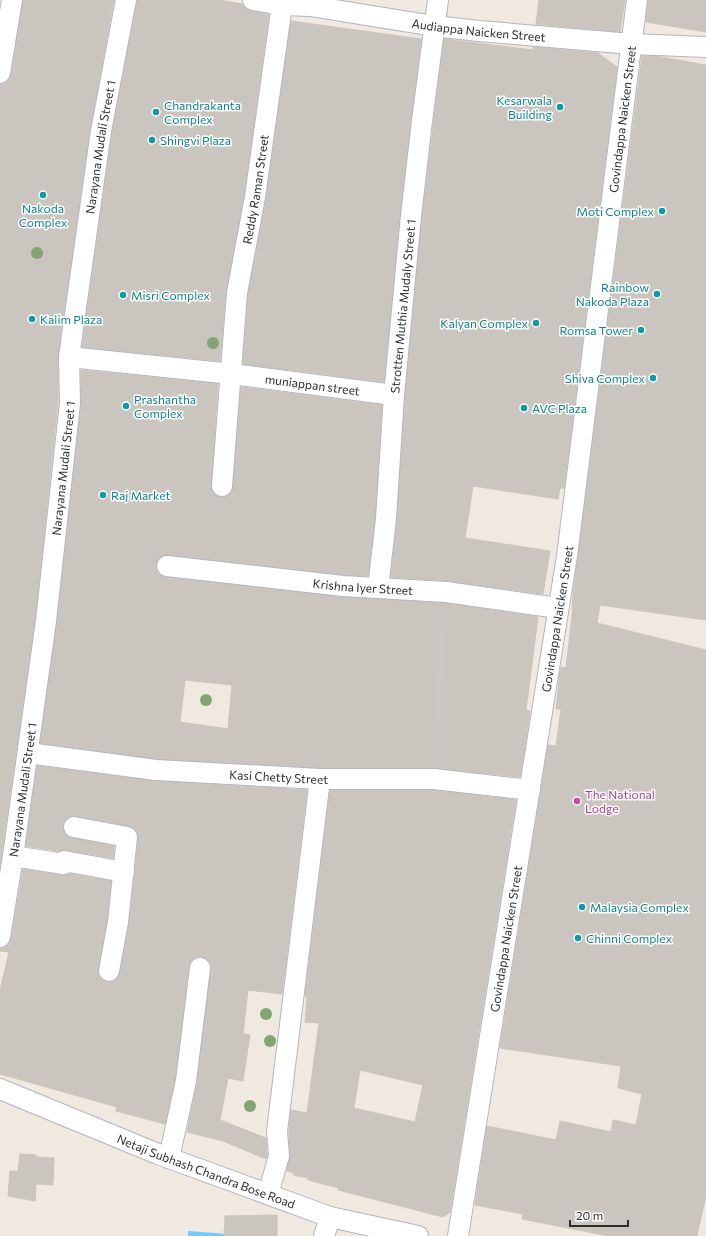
<svg xmlns="http://www.w3.org/2000/svg" width="706" height="1236" font-family="Commissioner,sans-serif">
<style>
.water{fill:#71cbf2}
.building{fill:#cac6bf;stroke:#cac5b9;fill-rule:evenodd}
.lines{fill:none;stroke-linecap:round;stroke-linejoin:round}
.minor-casing{stroke:#b3b5c1;stroke-width:22}
.path{stroke:#c8c8c8;stroke-width:2.5;stroke-dasharray:3 2;stroke-linecap:butt}
.minor{stroke:#fff;stroke-width:20}
.tree{fill:#82a572}
.culture-dot{fill:#0f9aa8;stroke:#fff;stroke-width:1.5}
.hotel-dot{fill:#d1479c;stroke:#fff;stroke-width:1.5}
.labels{text-anchor:middle;dominant-baseline:central;stroke-width:3;stroke-linejoin:round;paint-order:stroke}
.street-label{font-size:12px;fill:#2d2d2d;stroke:#fff}
.culture-label{font-size:12px;fill:#0d838f;stroke:#fff;text-anchor:start}
.hotel-label{font-size:12px;fill:#b23c85;stroke:#fff;text-anchor:start}
</style>
<rect width="100%" height="100%" fill="#efe9df"/>
<!-- water -->
<path class="water" d="M 188,1231 L 257,1236 L 188,1236 Z"/>
<!-- building -->
<path class="building" d="M 23,0 L 114,0 L 90,129 L 58,355 L 58,402 L 35,620 L 0,864 L 0,84 L 4,84 L 9,81 L 11,75 Z
M 137,0 L 219,0 L 242,4 L 245,9 L 251,11 L 269,14 L 244,195 L 226,291 L 220,361 L 82,347 L 112,133 Z
M 539,0 L 625,0 L 620,32 L 536,24 Z
M 648,0 L 706,0 L 706,32 L 646,22 Z
M 291,21 L 421,39 L 400,215 L 384,382 L 243,364 L 248,295 L 266,199 Z
M 444,39 L 533,50 L 533,47 L 598,53 L 617,67 L 564,488 L 560,488 L 558,499 L 473,486 L 465,538 L 550,551 L 543,594 L 448,581 L 391,577 L 397,520 L 405,396 L 422,217 Z
M 642,56 L 655,56 L 706,65 L 706,620 L 600,605 L 597,623 L 706,650 L 706,1195 L 697,1236 L 609,1236 L 522,1219 L 523,1214 L 475,1205 L 487,1126 L 556,1140 L 560,1121 L 611,1132 L 613,1120 L 636,1125 L 642,1094 L 618,1088 L 621,1066 L 500,1048 L 548,745 L 556,746 L 561,709 L 556,709 L 560,673 L 561,667 L 566,668 L 573,607 L 572,607 L 574,587 Z
M 81,370 L 218,384 L 211,485 L 212,491 L 216,496 L 221,497 L 227,496 L 232,492 L 233,487 L 241,387 L 382,405 L 375,518 L 368,576 L 344,575 L 168,555 L 163,555 L 158,559 L 156,564 L 156,570 L 160,575 L 166,577 L 342,597 L 445,603 L 538,617 L 526,710 L 530,711 L 528,725 L 520,777 L 434,768 L 320,768 L 157,759 L 40,743 L 57,622 L 81,404 ZM 185,680 L 232,685 L 228,729 L 180,722 Z
M 37,766 L 155,781 L 307,790 L 282,994 L 248,990 L 243,1034 L 250,1035 L 243,1081 L 228,1078 L 220,1120 L 266,1138 L 267,1155 L 266,1159 L 223,1141 L 187,1132 L 197,1082 L 211,969 L 210,963 L 207,959 L 202,957 L 195,958 L 191,961 L 189,967 L 175,1079 L 165,1124 L 116,1111 L 117,1107 L 0,1074 L 0,990 L 9,952 L 0,951 L 0,948 L 4,948 L 9,945 L 11,939 L 23,869 L 62,875 L 70,874 L 111,881 L 107,920 L 98,969 L 98,974 L 101,979 L 107,982 L 113,982 L 117,979 L 120,973 L 129,923 L 135,874 L 138,838 L 137,832 L 134,828 L 129,826 L 76,816 L 71,816 L 66,819 L 63,824 L 63,830 L 66,835 L 72,838 L 114,846 L 113,858 L 66,850 L 58,851 L 26,846 Z
M 330,790 L 433,790 L 516,800 L 450,1212 L 443,1217 L 338,1190 L 339,1188 L 308,1180 L 308,1178 L 293,1175 L 294,1173 L 287,1171 L 290,1155 L 289,1131 L 291,1110 L 307,1113 L 319,1023 L 305,1022 L 307,997 L 305,996 ZM 360,1070 L 423,1085 L 415,1122 L 354,1108 Z
M 20,1154 L 36,1155 L 36,1157 L 54,1158 L 53,1185 L 36,1184 L 35,1201 L 8,1196 L 10,1171 L 18,1171 Z
M 277,1215 L 277,1236 L 224,1236 L 225,1216 Z"/>
<g class="lines">
<defs>
<g id="minor">
<path id="s1" d="M 253,0 L 282,5 L 310,6 L 434,26 L 479,31 L 631,44 L 706,47"/>
<path d="M 0,73 L 12,0"/>
<path id="s2" d="M 69,357 L 232,374 L 394,395"/>
<path id="s3" d="M 222,486 L 237,293 L 255,197 L 282,5"/>
<path id="s4" d="M 167,566 L 343,586 L 446,592 L 558,608"/>
<path id="s5" d="M 378,588 L 386,519 L 394,395 L 411,216 L 422,121 L 438,0"/>
<path id="s6" d="M 28,753 L 156,770 L 320,779 L 434,779 L 530,790"/>
<path d="M 74,827 L 127,837 L 118,922 L 109,971"/>
<path d="M 13,856 L 64,864 L 64,861 L 124,872"/>
<path id="s7" d="M 0,937 L 13,856 L 46,621 L 70,403 L 69,357 L 101,131 L 126,0"/>
<path id="s8" d="M 0,1089 L 158,1154 L 330,1217 L 418,1236"/>
<path d="M 169,1158 L 186,1081 L 200,968"/>
<path d="M 268,1194 L 279,1156 L 277,1131 L 320,779"/>
<path d="M 324,1236 L 330,1217"/>
<path id="s9" d="M 458,1236 L 567,556 L 637,0"/>
</g>
</defs>
<!-- minor casing -->
<use href="#minor" class="minor-casing"/>
<!-- path -->
<path class="path" d="M 435,760 L 444,611"/>
<!-- minor -->
<use href="#minor" class="minor"/>
</g>
<!-- trees -->
<g class="tree">
<circle cx="37" cy="253" r="6"/>
<circle cx="213" cy="343" r="6"/>
<circle cx="206" cy="700" r="6"/>
<circle cx="266" cy="1014" r="6"/>
<circle cx="270" cy="1041" r="6"/>
<circle cx="250" cy="1106" r="6"/>
</g>
<!-- markers -->
<g class="culture-dot">
<circle cx="560" cy="107" r="4"/>
<circle cx="156" cy="112" r="4"/>
<circle cx="152" cy="140" r="4"/>
<circle cx="43" cy="195" r="4"/>
<circle cx="662" cy="211" r="4"/>
<circle cx="657" cy="294" r="4"/>
<circle cx="123" cy="295" r="4"/>
<circle cx="32" cy="319" r="4"/>
<circle cx="536" cy="323" r="4"/>
<circle cx="641" cy="330" r="4"/>
<circle cx="653" cy="378" r="4"/>
<circle cx="126" cy="406" r="4"/>
<circle cx="524" cy="408" r="4"/>
<circle cx="103" cy="495" r="4"/>
<circle cx="582" cy="907" r="4"/>
<circle cx="578" cy="938" r="4"/>
</g>
<circle class="hotel-dot" cx="577" cy="801" r="4"/>
<g class="labels">
<!-- street labels -->
<g class="street-label">
<text stroke="none"><textPath href="#s1" startOffset="228">Audiappa Naicken Street</textPath></text>
<text stroke="none"><textPath href="#s9" startOffset="1129">Govindappa Naicken Street</textPath></text>
<text stroke="none"><textPath href="#s7" startOffset="797">Narayana Mudali Street 1</textPath></text>
<text stroke="none"><textPath href="#s3" startOffset="299">Reddy Raman Street</textPath></text>
<text stroke="none"><textPath href="#s5" startOffset="283">Strotten Muthia Mudaly Street 1</textPath></text>
<text stroke="none"><textPath href="#s2" startOffset="245">muniappan street</textPath></text>
<text stroke="none"><textPath href="#s7" startOffset="473">Narayana Mudali Street 1</textPath></text>
<text stroke="none"><textPath href="#s4" startOffset="197">Krishna Iyer Street</textPath></text>
<text stroke="none"><textPath href="#s9" startOffset="625">Govindappa Naicken Street</textPath></text>
<text stroke="none"><textPath href="#s6" startOffset="252">Kasi Chetty Street</textPath></text>
<text stroke="none"><textPath href="#s7" startOffset="149">Narayana Mudali Street 1</textPath></text>
<text stroke="none"><textPath href="#s9" startOffset="301">Govindappa Naicken Street</textPath></text>
<text stroke="none"><textPath href="#s8" startOffset="222">Netaji Subhash Chandra Bose Road</textPath></text>
</g>
<!-- culture labels -->
<g class="culture-label">
<text x="552" y="100" text-anchor="end">Kesarwala<tspan x="552" dy="14">Building</tspan></text>
<text x="164" y="105">Chandrakanta<tspan x="164" dy="14">Complex</tspan></text>
<text x="160" y="140">Shingvi Plaza</text>
<text x="43" y="208" text-anchor="middle">Nakoda<tspan x="43" dy="14">Complex</tspan></text>
<text x="654" y="211" text-anchor="end">Moti Complex</text>
<text x="649" y="287" text-anchor="end">Rainbow<tspan x="649" dy="14">Nakoda Plaza</tspan></text>
<text x="131" y="295">Misri Complex</text>
<text x="40" y="319">Kalim Plaza</text>
<text x="528" y="323" text-anchor="end">Kalyan Complex</text>
<text x="633" y="330" text-anchor="end">Romsa Tower</text>
<text x="645" y="378" text-anchor="end">Shiva Complex</text>
<text x="134" y="399">Prashantha<tspan x="134" dy="14">Complex</tspan></text>
<text x="532" y="408">AVC Plaza</text>
<text x="111" y="495">Raj Market</text>
<text x="590" y="907">Malaysia Complex</text>
<text x="586" y="938">Chinni Complex</text>
</g>
<!-- hotel labels -->
<g class="hotel-label">
<text x="585" y="794">The National<tspan x="585" dy="14">Lodge</tspan></text>
</g>
</g>
<!-- scale -->
<path d="M570 1220v6h58v-6" fill="none" stroke="#2d2d2d" stroke-width="2"/>
<text x="576" y="1220" font-size="12" fill="#2d2d2d" stroke="#ffffff" stroke-width="3" paint-order="stroke">20 m</text>
</svg>
